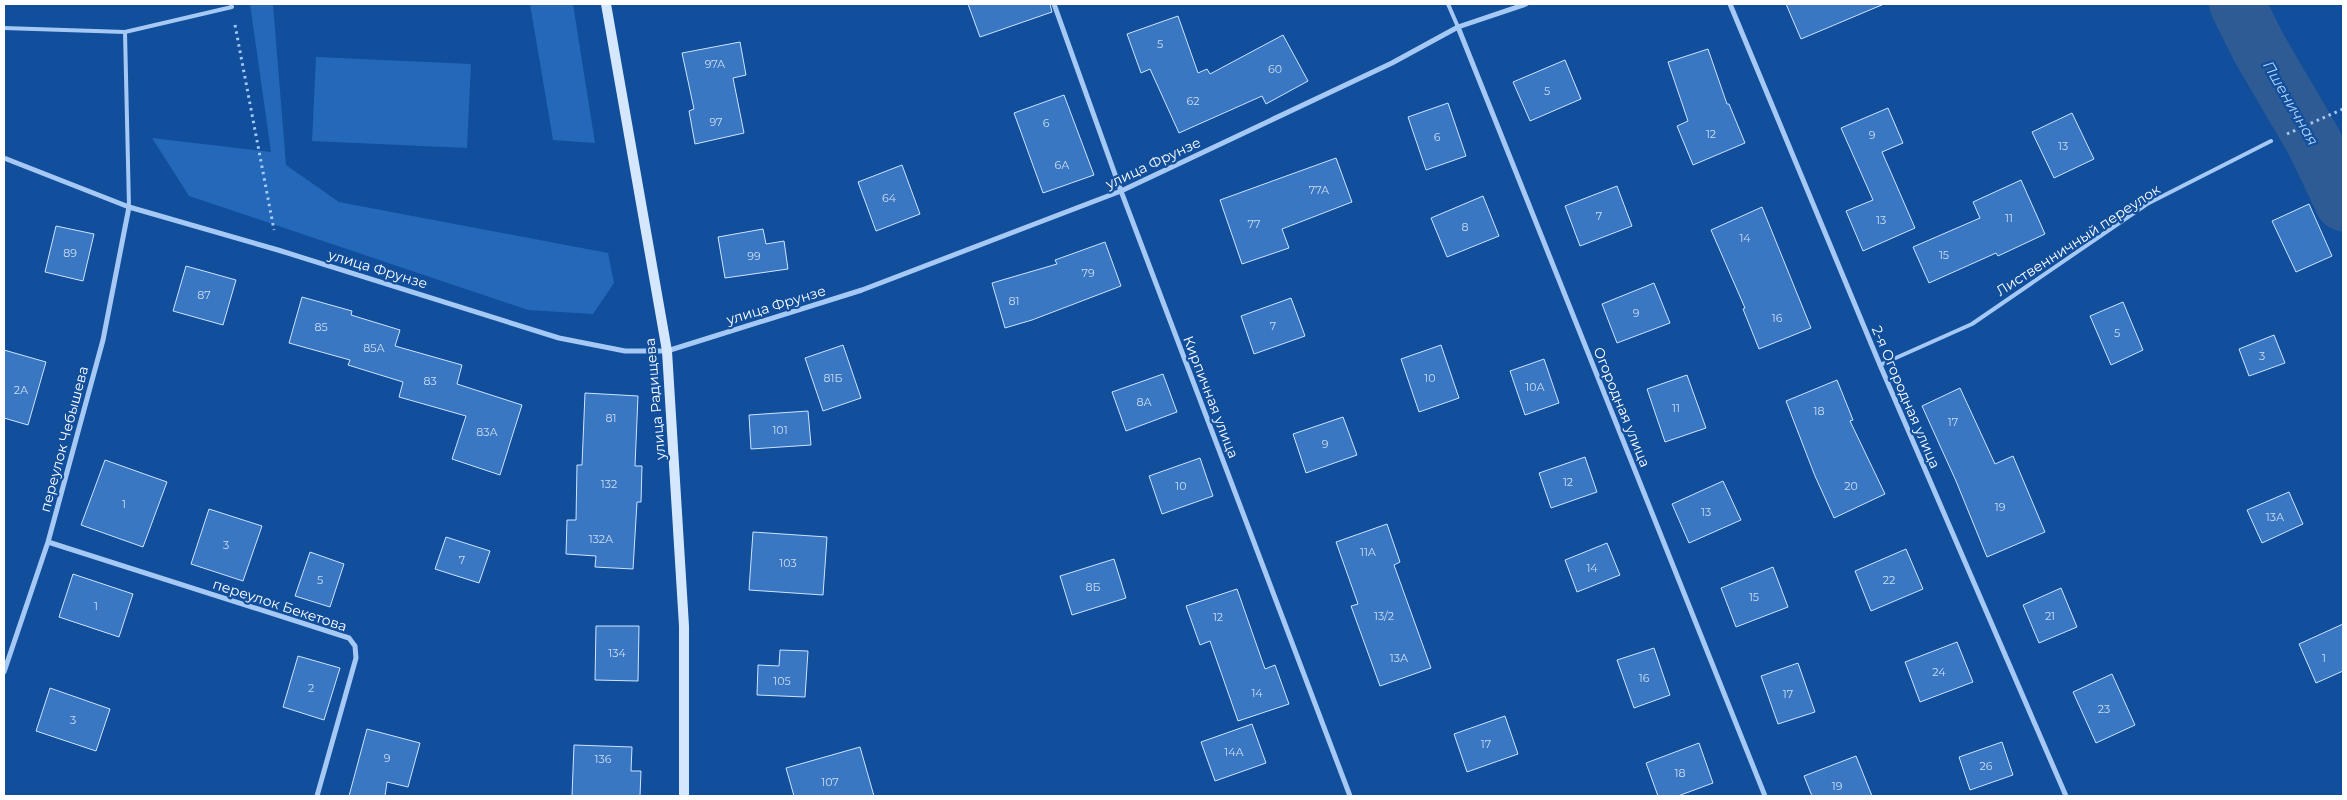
<svg xmlns="http://www.w3.org/2000/svg" width="2347" height="800" font-family="Montserrat,sans-serif">
<style>
.green{fill:#2468ba}
.lines{fill:none;stroke-linecap:round;stroke-linejoin:round}
.river{stroke:#2f5b94;stroke-width:56}
.building{fill:#3a77c3;stroke:#cde4fe}
.path{stroke:#a5c9f4;stroke-width:3;stroke-dasharray:2.5 4;stroke-linecap:butt}
.lane{stroke:#a5c9f4;stroke-width:4}
.street{stroke:#a5c9f4;stroke-width:5}
.secondary{stroke:#d5e7fd;stroke-width:10}
.labels{text-anchor:middle;dominant-baseline:central;stroke-width:4.5;stroke-linejoin:round;paint-order:stroke}
.number-label{font-size:11px;fill:#ceddf0}
.street-label{font-size:14px;fill:#fff;stroke:#114e9b}
.water-label{font-size:15px;font-style:italic;fill:#b2d3fb;stroke:#114e9b}
</style>
<rect width="100%" height="100%" fill="#114e9b"/>
<!-- green -->
<path class="green" d="M 250,4 L 273,4 L 286,165 L 339,202 L 608,253 L 614,283 L 593,314 L 528,310 L 189,196 L 152,138 L 271,152 Z
M 530,4 L 573,4 L 595,143 L 553,140 Z
M 316,57 L 471,64 L 467,148 L 312,141 Z"/>
<g class="lines">
<!-- river -->
<path class="river" d="M 2237,4 L 2259,48 L 2314,142 L 2343,203"/>
</g>
<!-- building -->
<path class="building" d="M 968,4 L 1050,4 L 1052,12 L 980,37 Z
M 1786,4 L 1884,4 L 1801,39 Z
M 1178,16 L 1198,73 L 1207,69 L 1210,74 L 1283,35 L 1308,81 L 1266,104 L 1262,96 L 1179,133 L 1150,69 L 1141,73 L 1127,34 Z
M 740,42 L 746,75 L 733,78 L 744,133 L 695,144 L 689,111 L 694,109 L 682,53 Z
M 1708,49 L 1727,104 L 1729,104 L 1745,143 L 1693,165 L 1677,126 L 1688,121 L 1668,62 Z
M 1565,60 L 1581,99 L 1530,121 L 1513,82 Z
M 1064,95 L 1094,175 L 1043,193 L 1014,113 Z
M 1448,103 L 1466,156 L 1426,170 L 1408,117 Z
M 1888,108 L 1903,143 L 1882,152 L 1915,228 L 1863,251 L 1846,211 L 1873,200 L 1841,128 Z
M 2072,113 L 2094,159 L 2054,178 L 2032,132 Z
M 1336,158 L 1352,202 L 1282,229 L 1289,248 L 1242,264 L 1220,200 Z
M 902,165 L 920,214 L 876,231 L 858,182 Z
M 2021,180 L 2045,234 L 1998,256 L 1996,253 L 1929,283 L 1913,247 L 1980,218 L 1973,202 Z
M 1617,186 L 1632,226 L 1580,246 L 1565,206 Z
M 1483,196 L 1499,236 L 1447,257 L 1431,218 Z
M 2309,204 L 2332,256 L 2296,272 L 2272,221 Z
M 1762,207 L 1811,328 L 1759,349 L 1743,309 L 1745,308 L 1711,230 Z
M 56,226 L 94,234 L 83,281 L 45,272 Z
M 763,229 L 766,244 L 784,241 L 788,269 L 725,278 L 718,237 Z
M 1105,242 L 1121,286 L 1032,320 L 1005,328 L 992,283 L 1057,264 L 1055,260 Z
M 186,266 L 236,280 L 223,325 L 173,311 Z
M 1654,283 L 1670,323 L 1617,343 L 1602,304 Z
M 302,297 L 352,311 L 351,315 L 400,330 L 395,346 L 462,365 L 457,384 L 522,405 L 500,475 L 452,459 L 466,416 L 399,397 L 403,382 L 348,365 L 350,360 L 289,343 Z
M 1291,298 L 1305,336 L 1254,354 L 1241,316 Z
M 2123,302 L 2143,350 L 2111,365 L 2090,316 Z
M 2274,335 L 2285,363 L 2249,376 L 2239,349 Z
M 843,345 L 861,398 L 823,411 L 805,358 Z
M 1441,345 L 1459,398 L 1419,412 L 1401,359 Z
M 4,350 L 46,362 L 28,425 L 4,418 Z
M 1544,359 L 1559,403 L 1525,415 L 1510,371 Z
M 1163,374 L 1177,412 L 1126,431 L 1112,392 Z
M 1687,375 L 1706,428 L 1665,442 L 1647,389 Z
M 1837,380 L 1853,420 L 1850,421 L 1885,494 L 1834,518 L 1815,476 L 1786,401 Z
M 1960,388 L 1995,464 L 2013,456 L 2045,532 L 1987,557 L 1956,481 L 1922,406 Z
M 585,393 L 638,396 L 635,466 L 642,466 L 641,502 L 637,502 L 633,569 L 595,567 L 596,556 L 566,554 L 567,520 L 576,520 L 577,465 L 582,465 Z
M 808,411 L 811,445 L 751,449 L 749,415 Z
M 1343,417 L 1357,455 L 1306,473 L 1293,434 Z
M 1585,457 L 1597,492 L 1551,508 L 1539,473 Z
M 1200,458 L 1213,496 L 1162,514 L 1149,476 Z
M 105,460 L 167,482 L 143,547 L 81,525 Z
M 1723,481 L 1741,520 L 1689,543 L 1672,504 Z
M 2289,492 L 2303,524 L 2262,543 L 2247,510 Z
M 209,509 L 262,526 L 243,581 L 191,564 Z
M 1387,524 L 1400,562 L 1394,565 L 1431,668 L 1380,686 L 1351,606 L 1358,604 L 1336,542 Z
M 753,532 L 827,537 L 823,595 L 749,590 Z
M 446,537 L 490,551 L 479,583 L 435,569 Z
M 1607,543 L 1620,575 L 1577,592 L 1565,560 Z
M 1906,549 L 1923,589 L 1871,611 L 1855,571 Z
M 310,552 L 344,564 L 330,607 L 295,596 Z
M 1114,559 L 1126,598 L 1072,615 L 1060,576 Z
M 1773,567 L 1788,607 L 1736,627 L 1721,588 Z
M 73,574 L 133,594 L 119,637 L 59,617 Z
M 2061,588 L 2077,627 L 2039,643 L 2023,605 Z
M 1237,589 L 1265,669 L 1275,665 L 1289,704 L 1238,721 L 1210,641 L 1200,645 L 1186,606 Z
M 2343,624 L 2343,671 L 2316,683 L 2299,644 Z
M 596,626 L 639,626 L 638,681 L 595,680 Z
M 1957,642 L 1973,682 L 1920,702 L 1905,662 Z
M 1654,648 L 1670,695 L 1634,708 L 1617,660 Z
M 780,650 L 808,651 L 805,697 L 757,695 L 758,665 L 779,666 Z
M 298,656 L 340,668 L 324,720 L 283,707 Z
M 1798,663 L 1815,712 L 1778,724 L 1761,676 Z
M 2112,674 L 2135,725 L 2096,743 L 2073,692 Z
M 50,688 L 110,709 L 96,751 L 36,731 Z
M 1505,716 L 1518,754 L 1467,772 L 1454,734 Z
M 1252,724 L 1266,763 L 1215,781 L 1201,742 Z
M 367,729 L 420,743 L 408,787 L 387,782 L 385,796 L 349,796 Z
M 2002,742 L 2013,775 L 1970,790 L 1959,757 Z
M 1699,743 L 1713,783 L 1678,796 L 1658,796 L 1646,763 Z
M 574,745 L 632,747 L 631,771 L 641,771 L 640,796 L 572,796 Z
M 860,747 L 874,796 L 794,796 L 786,768 Z
M 1856,756 L 1872,796 L 1812,796 L 1804,776 Z"/>
<g class="lines">
<!-- path -->
<path class="path" d="M 235,25 L 274,230
M 2287,134 L 2343,109"/>
<!-- lane -->
<path class="lane" d="M 1448,4 L 1458,27
M 4,28 L 125,32 L 232,7 L 231,4
M 125,32 L 129,207
M 1880,365 L 1972,324 L 2147,204 L 2271,141"/>
<!-- street -->
<path class="street" d="M 1054,4 L 1121,191 L 1350,796
M 1730,4 L 1880,365 L 2066,796
M 1458,27 L 1765,796
M 4,158 L 129,207 L 278,250 L 559,338 L 625,351 L 667,351 L 862,290 L 1121,191 L 1392,63 L 1458,27 L 1526,4
M 48,542 L 349,638 L 355,646 L 356,658 L 317,796
M 4,672 L 48,542 L 103,340 L 129,207"/>
<!-- secondary -->
<path class="secondary" d="M 606,4 L 667,351 L 684,626 L 684,796"/>
</g>
<g class="labels">
<!-- number labels -->
<g class="number-label">
<text x="1160" y="44">5</text>
<text x="715" y="64">97А</text>
<text x="1275" y="69">60</text>
<text x="1547" y="91">5</text>
<text x="1193" y="101">62</text>
<text x="716" y="122">97</text>
<text x="1046" y="123">6</text>
<text x="1711" y="134">12</text>
<text x="1872" y="135">9</text>
<text x="1437" y="137">6</text>
<text x="2063" y="146">13</text>
<text x="1062" y="165">6А</text>
<text x="1319" y="190">77А</text>
<text x="889" y="198">64</text>
<text x="1599" y="216">7</text>
<text x="2009" y="218">11</text>
<text x="1881" y="220">13</text>
<text x="1254" y="224">77</text>
<text x="1465" y="227">8</text>
<text x="1745" y="238">14</text>
<text x="70" y="253">89</text>
<text x="1944" y="255">15</text>
<text x="754" y="256">99</text>
<text x="1088" y="273">79</text>
<text x="204" y="295">87</text>
<text x="1014" y="301">81</text>
<text x="1636" y="313">9</text>
<text x="1777" y="318">16</text>
<text x="1273" y="326">7</text>
<text x="321" y="327">85</text>
<text x="2117" y="333">5</text>
<text x="374" y="348">85А</text>
<text x="2262" y="356">3</text>
<text x="833" y="378">81Б</text>
<text x="1430" y="378">10</text>
<text x="430" y="381">83</text>
<text x="1535" y="387">10А</text>
<text x="21" y="390">2А</text>
<text x="1144" y="402">8А</text>
<text x="1676" y="408">11</text>
<text x="1819" y="411">18</text>
<text x="611" y="418">81</text>
<text x="1953" y="422">17</text>
<text x="780" y="430">101</text>
<text x="487" y="432">83А</text>
<text x="1325" y="444">9</text>
<text x="1568" y="482">12</text>
<text x="609" y="484">132</text>
<text x="1181" y="486">10</text>
<text x="1851" y="486">20</text>
<text x="124" y="504">1</text>
<text x="2000" y="507">19</text>
<text x="1706" y="512">13</text>
<text x="2275" y="517">13А</text>
<text x="601" y="539">132А</text>
<text x="226" y="545">3</text>
<text x="1368" y="552">11А</text>
<text x="462" y="560">7</text>
<text x="788" y="563">103</text>
<text x="1592" y="568">14</text>
<text x="320" y="580">5</text>
<text x="1889" y="580">22</text>
<text x="1093" y="587">8Б</text>
<text x="1754" y="597">15</text>
<text x="96" y="606">1</text>
<text x="1384" y="616">13/2</text>
<text x="2050" y="616">21</text>
<text x="1218" y="617">12</text>
<text x="617" y="653">134</text>
<text x="1399" y="658">13А</text>
<text x="2324" y="658">1</text>
<text x="1939" y="672">24</text>
<text x="1644" y="678">16</text>
<text x="782" y="681">105</text>
<text x="311" y="688">2</text>
<text x="1257" y="693">14</text>
<text x="1788" y="694">17</text>
<text x="2104" y="709">23</text>
<text x="73" y="720">3</text>
<text x="1486" y="744">17</text>
<text x="1234" y="752">14А</text>
<text x="387" y="758">9</text>
<text x="603" y="759">136</text>
<text x="1986" y="766">26</text>
<text x="1680" y="773">18</text>
<text x="830" y="782">107</text>
<text x="1837" y="786">19</text>
</g>
<!-- street labels -->
<g class="street-label">
<text transform="translate(1153 163) rotate(-25)">улица Фрунзе</text>
<text transform="translate(2078 240) rotate(-33)">Лиственничный переулок</text>
<text transform="translate(378 269) rotate(17)">улица Фрунзе</text>
<text transform="translate(776 305) rotate(-17)">улица Фрунзе</text>
<text transform="translate(1211 397) rotate(69)">Кирпичная улица</text>
<text transform="translate(1906 397) rotate(67)">2-я Огородная улица</text>
<text transform="translate(655 399) rotate(-95)">улица Радищева</text>
<text transform="translate(1622 407) rotate(68)">Огородная улица</text>
<text transform="translate(64 439) rotate(-75)">переулок Чебышева</text>
<text transform="translate(280 605) rotate(18)">переулок Бекетова</text>
</g>
<!-- water labels -->
<g class="water-label">
<text transform="translate(2291 103) rotate(60)">Пшеничная</text>
</g>
</g>
<!-- border -->
<rect width="2347" height="800" fill="none" stroke="#ffffff" stroke-width="10"/>
</svg>
